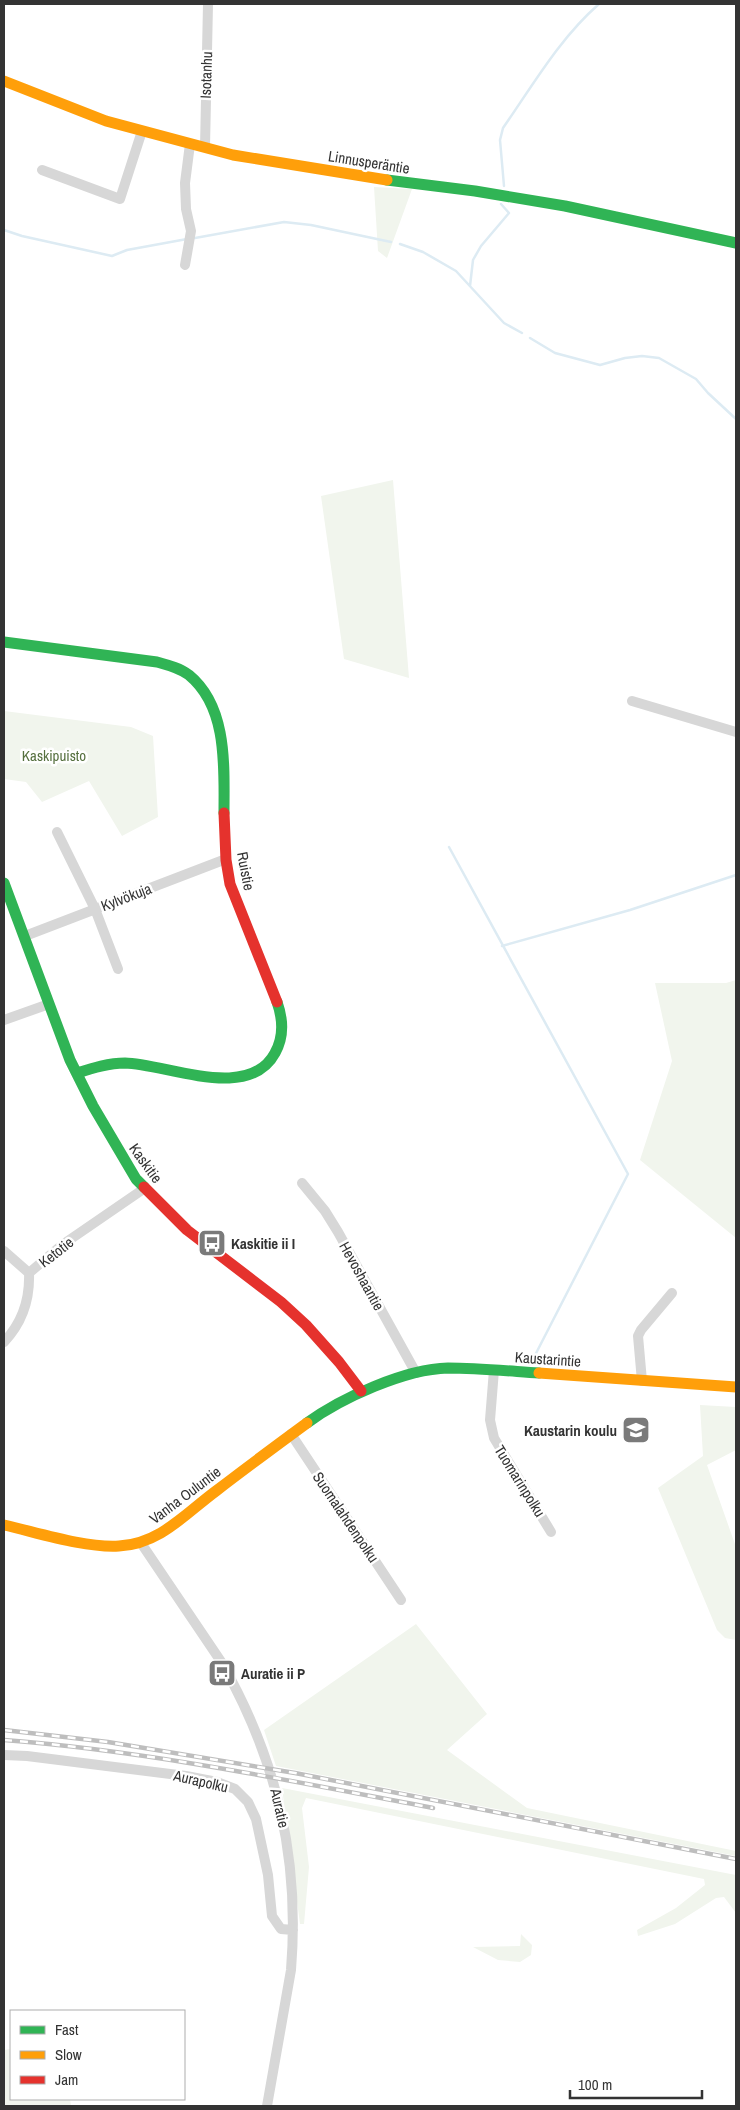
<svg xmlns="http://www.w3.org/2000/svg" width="740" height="2110" font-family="'Archivo Narrow',sans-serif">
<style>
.green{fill:#f1f5ed}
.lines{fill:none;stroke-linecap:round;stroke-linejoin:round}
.stream{stroke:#ddebf3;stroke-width:2.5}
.street{stroke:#d7d7d7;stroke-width:10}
.fast{stroke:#30b455;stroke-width:11}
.slow{stroke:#ff9f0a;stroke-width:11}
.jam{stroke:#e5322d;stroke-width:11}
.rail-casing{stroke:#bebebe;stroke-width:4.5}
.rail{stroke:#fff;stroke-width:2.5;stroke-dasharray:8;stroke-linecap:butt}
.labels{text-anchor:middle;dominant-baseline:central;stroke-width:5;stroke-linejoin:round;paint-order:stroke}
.street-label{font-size:15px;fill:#333;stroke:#fff}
.park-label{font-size:15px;fill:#56703f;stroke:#fff}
.poi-label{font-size:15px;font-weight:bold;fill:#333;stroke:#fff;text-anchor:start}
</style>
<rect width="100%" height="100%" fill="#fff"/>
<!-- green -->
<path class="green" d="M 374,187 L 412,189 L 387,258 L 378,251 Z
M 393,480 L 409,678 L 344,659 L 321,496 Z
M 4,711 L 131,727 L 153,736 L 158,817 L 122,836 L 89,781 L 42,802 L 26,782 L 4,779 Z
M 736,980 L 736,1238 L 640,1160 L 672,1061 L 655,983 L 726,983 Z
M 700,1405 L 736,1407 L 736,1450 L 707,1465 L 736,1547 L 736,1640 L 725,1638 L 717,1630 L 658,1488 L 703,1456 Z
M 416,1624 L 487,1714 L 447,1750 L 527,1808 L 736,1851 L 736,1856 L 276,1766 L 264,1730 Z
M 282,1788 L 736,1875 L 736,1913 L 724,1897 L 716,1898 L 675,1924 L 638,1936 L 637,1930 L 676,1908 L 705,1885 L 704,1879 L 306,1798 L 302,1808 L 309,1867 L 304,1924 L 300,1924 Z
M 521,1934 L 532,1945 L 531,1955 L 520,1962 L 498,1960 L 473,1947 L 520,1946 Z
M 11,2049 L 11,2099 L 70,2099 L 71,2106 L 4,2106 L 4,2050 Z"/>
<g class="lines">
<!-- stream -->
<path class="stream" d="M 504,186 L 500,140 L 503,128 C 533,85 559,39 599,4
M 4,230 L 22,236 L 112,256 L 127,250 L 187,239
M 195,238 L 284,222 L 311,225 L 391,242
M 400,244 L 423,252 L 456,271 L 504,323 L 522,333
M 470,286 L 473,260 L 481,246 L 509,213 L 501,204
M 530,338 L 555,353 L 600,365 L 625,358 L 642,356 L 659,358 L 696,379 L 708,393 L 736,419
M 449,847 L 628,1174 L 530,1365
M 502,946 L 630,910 L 736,875"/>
<!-- street -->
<path class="street" d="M 205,147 L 208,4
M 42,170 L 120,199 L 142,131
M 185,265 L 191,231 L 186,209 L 185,183 L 190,144
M 632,701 L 736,732
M 57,832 L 95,909 L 118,969
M 25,936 L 226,859
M 4,1020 L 49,1004
M 302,1183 L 325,1211 L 338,1232 L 416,1373
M 4,1251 L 29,1273
M 4,1342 C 22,1323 30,1299 29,1273 L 62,1245 L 145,1188
M 494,1370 L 490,1420 L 494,1438 L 551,1532
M 642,1381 L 638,1336 L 641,1330 L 672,1293
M 291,1434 L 401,1600
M 141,1543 L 222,1663 C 277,1760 300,1858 291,1970 L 267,2106
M 4,1755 L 27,1756 L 186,1776 L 217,1782 L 235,1789 L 248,1802 L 256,1819 L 268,1875 L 272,1916 L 281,1929 L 293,1930"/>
<!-- fast -->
<path class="fast" d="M 387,180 L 475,191 L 565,206 L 736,243
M 4,642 L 157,662 C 168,665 180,668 189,675 C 228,707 224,767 224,813
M 4,883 L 70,1060 L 93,1106 L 136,1179 L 144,1187
M 77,1073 C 93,1068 109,1063 125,1063 C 167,1064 249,1102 275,1053 C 284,1037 283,1019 277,1002
M 307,1423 C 341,1398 405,1369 448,1368 C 478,1368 509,1371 539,1373"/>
<!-- slow -->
<path class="slow" d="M 4,81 L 106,121 L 233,155 L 387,180
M 539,1373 L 736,1387
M 4,1525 C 39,1533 85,1548 119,1546 C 160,1544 186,1513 216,1491 C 246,1468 277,1445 307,1423"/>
<!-- jam -->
<path class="jam" d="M 224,813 L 226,860 L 230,884 L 277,1002
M 144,1187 L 187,1230 L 281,1302 L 306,1325 L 339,1362 L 361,1391"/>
<defs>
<path id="rail" d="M 4,1730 L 108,1742 L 295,1773 L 736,1859
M 4,1740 C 148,1751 291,1781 433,1808"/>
</defs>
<!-- rail casing -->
<use href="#rail" class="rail-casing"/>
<!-- rail -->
<use href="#rail" class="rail"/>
</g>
<!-- icons -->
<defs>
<symbol id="bus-square" viewBox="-11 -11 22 22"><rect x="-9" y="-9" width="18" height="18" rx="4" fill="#7a7a7a" stroke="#fff"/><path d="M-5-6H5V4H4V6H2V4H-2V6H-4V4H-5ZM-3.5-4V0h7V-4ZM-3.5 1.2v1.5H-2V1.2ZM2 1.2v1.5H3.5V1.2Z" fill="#fff"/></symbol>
<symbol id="school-square" viewBox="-11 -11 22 22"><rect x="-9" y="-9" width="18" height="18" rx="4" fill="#7a7a7a" stroke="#fff"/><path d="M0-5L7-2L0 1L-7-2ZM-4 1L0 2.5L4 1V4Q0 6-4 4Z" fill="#fff"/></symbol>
</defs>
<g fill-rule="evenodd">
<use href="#bus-square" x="196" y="1227" width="32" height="32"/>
<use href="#school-square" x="620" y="1414" width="32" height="32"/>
<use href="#bus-square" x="206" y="1657" width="32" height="32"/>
</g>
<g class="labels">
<!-- street labels -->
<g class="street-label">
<text transform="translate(206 75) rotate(-88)">Isotanhu</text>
<text transform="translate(369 162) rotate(9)">Linnusperäntie</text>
<text transform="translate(246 871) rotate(79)">Ruistie</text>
<text transform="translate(126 897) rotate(-21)">Kylvökuja</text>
<text transform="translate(146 1163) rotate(54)">Kaskitie</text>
<text transform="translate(56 1252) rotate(-38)">Ketotie</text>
<text transform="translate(362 1276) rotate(61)">Hevoshaantie</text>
<text transform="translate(548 1359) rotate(4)">Kaustarintie</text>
<text transform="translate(520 1481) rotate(58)">Tuomarinpolku</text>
<text transform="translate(185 1495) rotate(-37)">Vanha Ouluntie</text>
<text transform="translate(346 1517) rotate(56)">Suomalahdenpolku</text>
<text transform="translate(201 1781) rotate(13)">Aurapolku</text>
<text transform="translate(280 1808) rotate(77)">Auratie</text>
</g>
<!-- park labels -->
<g class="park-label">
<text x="54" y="755">Kaskipuisto</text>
</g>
<!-- poi labels -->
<g class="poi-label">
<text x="231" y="1243">Kaskitie ii I</text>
<text x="617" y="1430" text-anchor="end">Kaustarin koulu</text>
<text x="241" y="1673">Auratie ii P</text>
</g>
</g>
<!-- border -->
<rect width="740" height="2110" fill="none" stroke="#333333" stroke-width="10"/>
<!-- legend -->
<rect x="10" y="2010" width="175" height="90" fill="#ffffff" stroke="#adadad"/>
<rect x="20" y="2026" width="25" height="8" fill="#30b455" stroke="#adadad"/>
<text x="55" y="2035" font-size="15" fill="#333333">Fast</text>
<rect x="20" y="2051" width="25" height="8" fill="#ff9f0a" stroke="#adadad"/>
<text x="55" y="2060" font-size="15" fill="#333333">Slow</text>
<rect x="20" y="2076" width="25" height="8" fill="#e5322d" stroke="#adadad"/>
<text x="55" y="2085" font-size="15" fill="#333333">Jam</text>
<!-- scale -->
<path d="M570 2090v8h132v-8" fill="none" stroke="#333333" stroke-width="2.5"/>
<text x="578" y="2090" font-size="15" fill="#333333" stroke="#ffffff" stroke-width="4" paint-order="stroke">100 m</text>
</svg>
